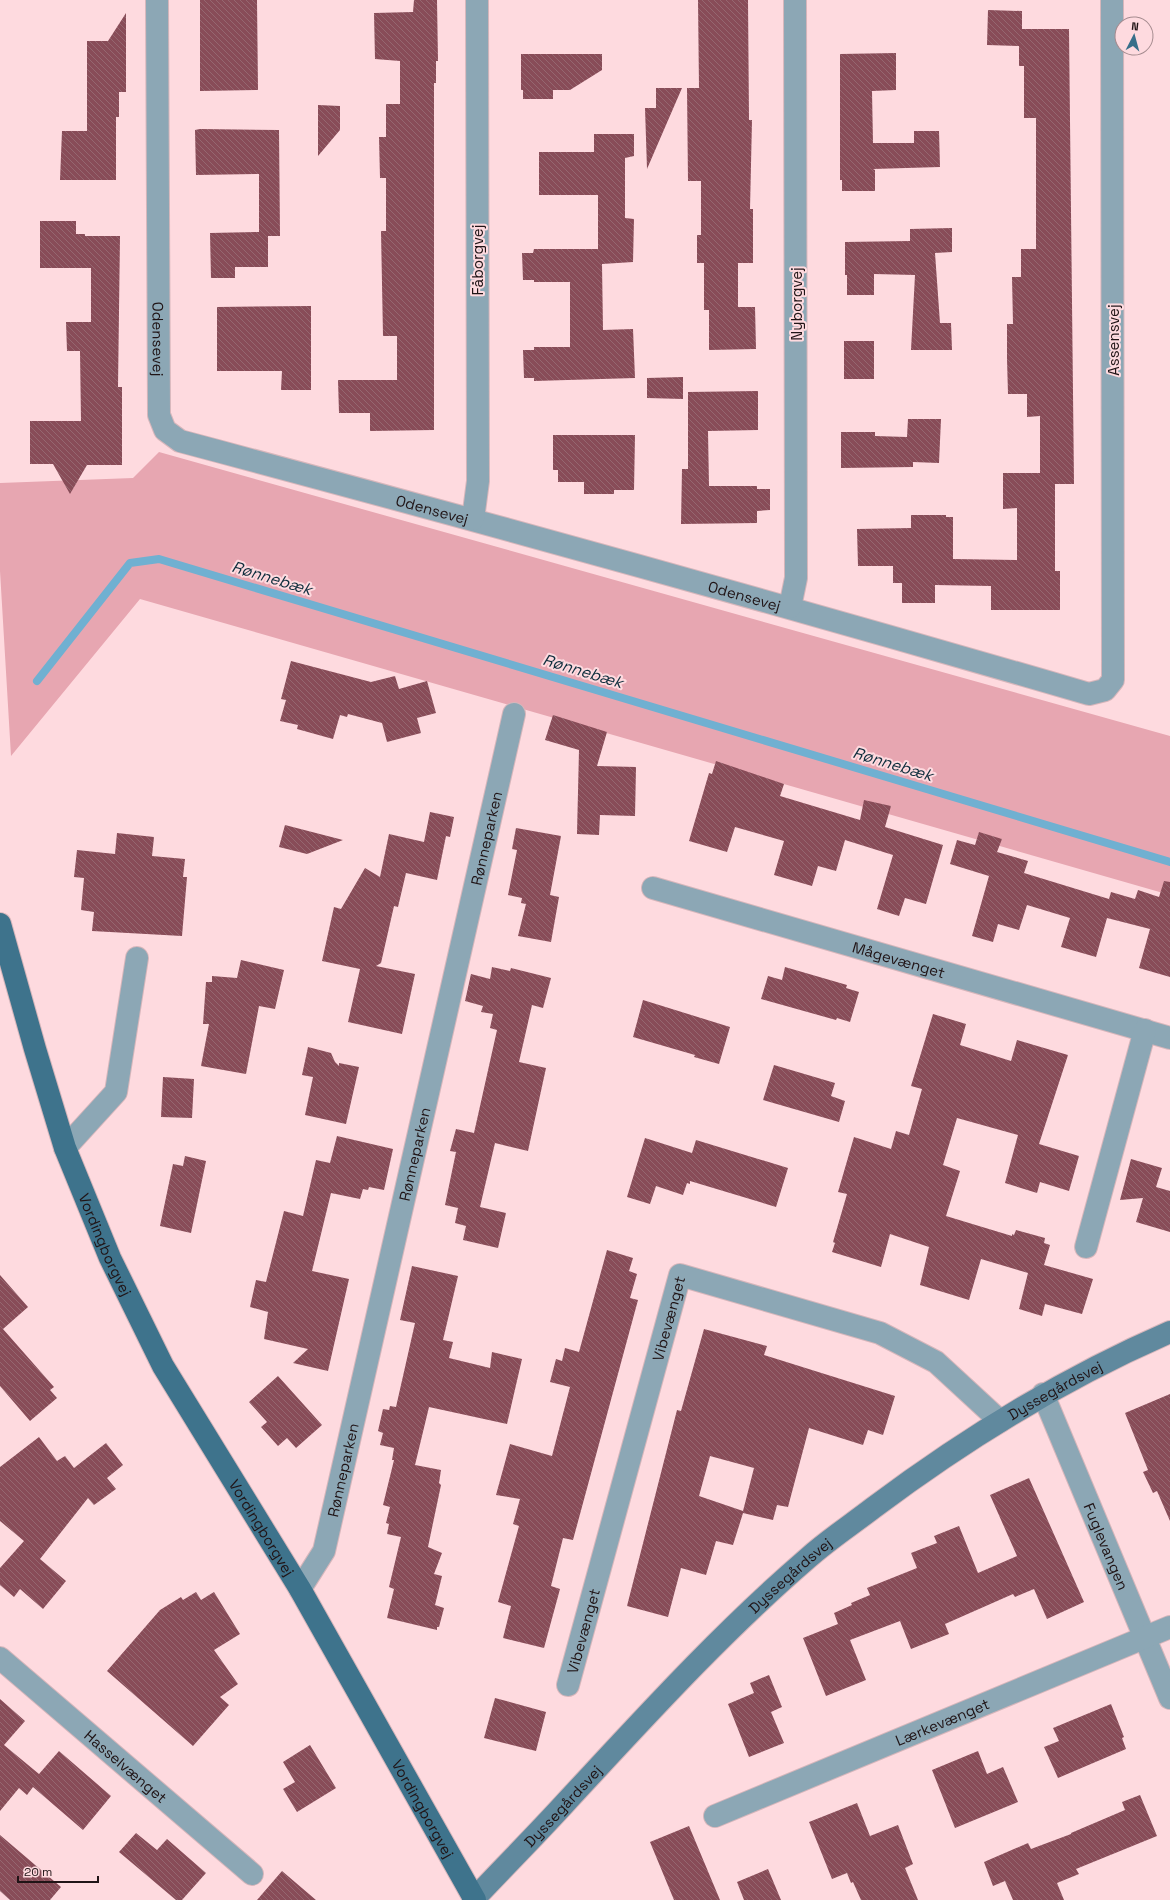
<svg xmlns="http://www.w3.org/2000/svg" width="1170" height="1900" font-family="'Space Grotesk',sans-serif">
<style>
.green{fill:#e7a6b1}
.lines{fill:none;stroke-linecap:round;stroke-linejoin:round}
.stream{stroke:#70b0d1;stroke-width:8}
.building{fill:url(#building-back-hatch);fill-rule:evenodd}
.street-casing{stroke:#d6b6bb;stroke-width:24}
.secondary-casing{stroke:#d6b6bb;stroke-width:24}
.primary-casing{stroke:#d6b6bb;stroke-width:24}
.street{stroke:#8ca7b5;stroke-width:22}
.secondary{stroke:#60899e;stroke-width:22}
.primary{stroke:#3e738c;stroke-width:22}
.labels{text-anchor:middle;dominant-baseline:central;stroke-width:4;stroke-linejoin:round;paint-order:stroke}
.street-label{font-size:15px;fill:#201416;stroke:#fedadf}
.water-label{font-size:16px;font-style:italic;fill:#0f2e3d;stroke:#fedadf}
</style>
<defs>
<pattern id="building-back-hatch" width="6" height="6" patternUnits="userSpaceOnUse"><rect width="6" height="6" fill="#884c58"/><path d="M-1 5l2 2M0 0l6 6M5-1l2 2" fill="none" stroke="#956770"/></pattern>
</defs>
<rect width="100%" height="100%" fill="#fedadf"/>
<!-- green -->
<path class="green" d="M 159,452 L 1170,736 L 1170,895 L 140,599 L 11,756 L 0,571 L 0,483 L 133,478 Z"/>
<g class="lines">
<!-- stream -->
<path class="stream" d="M 37,681 L 130,563 L 159,559 L 1170,862"/>
</g>
<!-- building -->
<path class="building" d="M 200,0 L 257,0 L 258,90 L 200,91 Z
M 414,0 L 437,0 L 438,61 L 436,61 L 436,83 L 434,83 L 434,430 L 370,431 L 370,413 L 339,413 L 338,380 L 397,380 L 397,336 L 383,336 L 381,231 L 386,231 L 386,178 L 380,178 L 379,137 L 386,137 L 386,104 L 400,104 L 400,61 L 375,59 L 374,13 L 413,12 Z
M 698,0 L 748,0 L 749,120 L 752,120 L 750,209 L 753,209 L 753,263 L 738,263 L 738,307 L 755,307 L 756,349 L 709,350 L 709,310 L 704,310 L 704,263 L 697,263 L 697,235 L 701,235 L 701,181 L 688,181 L 687,88 L 699,88 Z
M 988,10 L 1022,11 L 1022,29 L 1069,29 L 1074,484 L 1055,484 L 1055,571 L 1060,571 L 1060,610 L 991,610 L 991,586 L 935,585 L 935,603 L 902,603 L 902,583 L 893,583 L 893,566 L 858,566 L 857,529 L 911,528 L 911,515 L 946,515 L 946,517 L 953,517 L 953,559 L 1017,560 L 1017,508 L 1003,509 L 1003,473 L 1040,473 L 1040,416 L 1027,417 L 1027,394 L 1008,394 L 1007,359 L 1007,324 L 1013,324 L 1012,277 L 1021,277 L 1021,249 L 1036,249 L 1036,118 L 1024,118 L 1024,66 L 1019,66 L 1019,46 L 987,45 Z
M 126,13 L 126,92 L 119,92 L 119,117 L 116,117 L 116,180 L 60,180 L 62,131 L 87,131 L 87,41 L 108,41 Z
M 896,53 L 896,90 L 872,91 L 873,143 L 914,143 L 914,131 L 939,131 L 940,167 L 873,169 L 875,170 L 875,191 L 842,191 L 842,180 L 840,180 L 840,54 Z
M 521,54 L 602,54 L 602,70 L 570,90 L 553,90 L 553,99 L 523,99 L 523,90 L 521,90 Z
M 656,88 L 682,88 L 647,169 L 645,108 L 656,108 Z
M 318,105 L 340,106 L 340,130 L 318,156 Z
M 200,129 L 279,130 L 280,236 L 268,236 L 268,267 L 235,267 L 235,278 L 211,278 L 210,233 L 259,232 L 259,174 L 196,175 L 195,130 Z
M 594,134 L 634,134 L 634,156 L 625,158 L 625,218 L 634,219 L 633,262 L 602,264 L 603,330 L 633,329 L 635,378 L 534,381 L 534,378 L 524,378 L 523,350 L 534,350 L 534,347 L 570,347 L 570,282 L 534,282 L 534,280 L 523,280 L 522,253 L 533,253 L 534,249 L 598,249 L 598,195 L 539,195 L 539,152 L 594,152 Z
M 40,221 L 76,221 L 76,234 L 85,234 L 85,236 L 120,236 L 118,387 L 122,387 L 122,465 L 87,465 L 70,494 L 53,464 L 30,464 L 30,421 L 81,421 L 80,351 L 67,351 L 66,322 L 91,322 L 91,268 L 40,268 Z
M 952,228 L 952,252 L 935,253 L 940,323 L 951,323 L 952,350 L 911,350 L 915,275 L 874,274 L 874,295 L 847,295 L 847,275 L 845,275 L 845,242 L 910,241 L 910,229 Z
M 311,306 L 311,390 L 281,390 L 282,371 L 217,371 L 217,307 Z
M 844,341 L 874,341 L 874,379 L 844,379 Z
M 683,377 L 683,399 L 647,398 L 647,378 Z
M 758,391 L 758,430 L 708,431 L 709,486 L 757,486 L 757,489 L 770,489 L 770,510 L 757,511 L 757,523 L 681,524 L 682,469 L 688,469 L 688,392 Z
M 908,419 L 941,419 L 939,463 L 913,462 L 913,467 L 841,468 L 841,432 L 875,432 L 875,436 L 907,437 Z
M 553,435 L 635,435 L 634,490 L 614,490 L 614,494 L 584,494 L 584,482 L 558,482 L 558,470 L 553,470 Z
M 291,661 L 371,682 L 395,676 L 399,689 L 427,681 L 436,713 L 417,718 L 421,733 L 387,742 L 382,723 L 348,714 L 347,717 L 340,715 L 333,739 L 297,729 L 298,725 L 280,721 L 286,700 L 281,699 Z
M 553,715 L 607,732 L 597,766 L 636,767 L 635,816 L 600,815 L 599,835 L 577,834 L 579,750 L 545,740 Z
M 716,761 L 784,784 L 780,796 L 860,820 L 864,800 L 891,806 L 885,827 L 943,845 L 926,904 L 905,898 L 899,916 L 877,909 L 893,855 L 845,840 L 836,871 L 818,866 L 812,886 L 774,875 L 784,841 L 735,827 L 727,852 L 689,841 L 709,773 L 712,774 Z
M 430,812 L 454,817 L 450,837 L 446,836 L 437,880 L 406,873 L 398,907 L 394,906 L 381,963 L 376,966 L 415,974 L 402,1034 L 348,1022 L 360,969 L 322,961 L 334,907 L 341,909 L 365,868 L 380,877 L 389,834 L 424,842 Z
M 285,825 L 343,840 L 307,854 L 279,847 Z
M 516,828 L 561,836 L 550,895 L 559,897 L 551,942 L 518,936 L 526,904 L 521,903 L 522,898 L 508,895 L 517,850 L 512,849 Z
M 979,832 L 1002,839 L 997,852 L 1028,861 L 1024,873 L 1109,899 L 1111,892 L 1135,899 L 1138,890 L 1159,897 L 1164,881 L 1170,882 L 1170,977 L 1139,968 L 1150,929 L 1107,918 L 1096,957 L 1061,947 L 1070,918 L 1027,905 L 1019,930 L 998,924 L 993,942 L 972,936 L 989,876 L 950,864 L 957,840 L 975,845 Z
M 117,833 L 154,837 L 152,856 L 185,859 L 183,877 L 187,877 L 182,936 L 92,931 L 94,912 L 81,910 L 84,878 L 74,877 L 77,850 L 115,854 Z
M 241,960 L 284,970 L 275,1009 L 259,1006 L 246,1074 L 201,1066 L 209,1024 L 203,1024 L 206,982 L 212,982 L 212,976 L 237,978 Z
M 492,967 L 510,971 L 511,968 L 551,978 L 543,1008 L 532,1005 L 519,1062 L 546,1068 L 528,1151 L 495,1143 L 480,1207 L 506,1213 L 498,1248 L 463,1240 L 466,1226 L 455,1223 L 458,1208 L 445,1205 L 456,1152 L 450,1151 L 456,1129 L 474,1133 L 497,1030 L 490,1028 L 493,1014 L 481,1012 L 483,1006 L 465,1001 L 471,974 L 490,979 Z
M 785,967 L 847,985 L 846,988 L 859,992 L 850,1022 L 837,1018 L 836,1020 L 761,999 L 768,976 L 782,980 Z
M 643,1000 L 730,1027 L 719,1064 L 694,1057 L 695,1055 L 633,1037 Z
M 933,1014 L 966,1024 L 960,1045 L 1011,1061 L 1017,1040 L 1068,1055 L 1039,1144 L 1079,1156 L 1069,1191 L 1040,1182 L 1037,1193 L 1005,1183 L 1018,1135 L 957,1118 L 943,1165 L 960,1171 L 946,1216 L 1012,1236 L 1012,1234 L 1014,1235 L 1016,1230 L 1045,1238 L 1044,1243 L 1050,1245 L 1044,1265 L 1093,1279 L 1082,1314 L 1045,1304 L 1042,1316 L 1019,1309 L 1028,1273 L 981,1259 L 969,1300 L 920,1285 L 929,1247 L 890,1234 L 881,1267 L 832,1252 L 835,1243 L 833,1242 L 847,1194 L 838,1192 L 854,1137 L 891,1149 L 896,1131 L 909,1135 L 922,1089 L 911,1086 Z
M 308,1047 L 331,1053 L 335,1062 L 339,1066 L 339,1063 L 359,1067 L 346,1124 L 305,1115 L 313,1077 L 302,1075 Z
M 774,1065 L 835,1083 L 831,1096 L 845,1101 L 839,1122 L 763,1100 Z
M 163,1077 L 194,1079 L 192,1118 L 161,1117 Z
M 337,1136 L 393,1149 L 384,1190 L 369,1187 L 368,1190 L 363,1189 L 360,1199 L 331,1193 L 312,1271 L 349,1279 L 328,1371 L 293,1363 L 308,1349 L 264,1339 L 268,1312 L 250,1307 L 256,1280 L 266,1282 L 284,1211 L 303,1216 L 316,1160 L 330,1163 Z
M 645,1138 L 692,1153 L 696,1140 L 788,1168 L 776,1207 L 690,1181 L 690,1184 L 687,1183 L 683,1195 L 656,1186 L 650,1204 L 627,1197 Z
M 185,1156 L 206,1161 L 191,1233 L 160,1226 L 173,1164 L 183,1166 Z
M 1131,1159 L 1162,1168 L 1156,1187 L 1170,1191 L 1170,1232 L 1136,1222 L 1143,1198 L 1120,1200 Z
M 607,1250 L 633,1258 L 629,1271 L 637,1274 L 630,1298 L 638,1300 L 573,1540 L 563,1538 L 551,1586 L 560,1589 L 544,1648 L 503,1638 L 511,1606 L 498,1602 L 519,1526 L 513,1524 L 520,1499 L 496,1495 L 510,1444 L 552,1456 L 570,1387 L 550,1382 L 556,1359 L 562,1361 L 565,1348 L 579,1352 Z
M 412,1266 L 458,1276 L 443,1340 L 453,1342 L 449,1358 L 490,1368 L 492,1352 L 522,1359 L 507,1424 L 429,1407 L 415,1465 L 441,1470 L 439,1483 L 441,1485 L 428,1547 L 442,1553 L 434,1574 L 442,1576 L 435,1605 L 444,1608 L 439,1627 L 437,1627 L 437,1630 L 387,1618 L 394,1589 L 389,1587 L 401,1537 L 387,1534 L 389,1524 L 386,1523 L 390,1507 L 383,1505 L 394,1460 L 392,1460 L 394,1448 L 380,1445 L 383,1433 L 378,1431 L 383,1409 L 389,1410 L 390,1406 L 396,1407 L 415,1323 L 400,1320 Z
M 0,1275 L 28,1307 L 3,1329 L 54,1387 L 50,1390 L 57,1398 L 30,1421 L 0,1386 Z
M 704,1329 L 767,1346 L 764,1355 L 895,1396 L 883,1435 L 868,1430 L 863,1445 L 809,1428 L 788,1507 L 777,1505 L 773,1520 L 743,1513 L 733,1545 L 716,1541 L 706,1575 L 681,1568 L 668,1617 L 627,1606 L 677,1410 L 681,1411 ZM 710,1456 L 754,1468 L 743,1511 L 699,1496 Z
M 278,1376 L 322,1425 L 296,1448 L 287,1438 L 278,1446 L 261,1427 L 267,1422 L 249,1402 Z
M 1170,1394 L 1170,1521 L 1157,1491 L 1153,1493 L 1143,1472 L 1148,1470 L 1125,1413 Z
M 39,1437 L 57,1461 L 65,1456 L 74,1468 L 106,1443 L 123,1465 L 107,1478 L 116,1489 L 94,1505 L 88,1498 L 40,1559 L 66,1581 L 43,1609 L 20,1589 L 14,1597 L 0,1585 L 0,1568 L 24,1541 L 0,1521 L 0,1467 Z
M 1029,1478 L 1084,1602 L 1047,1619 L 1034,1589 L 1015,1597 L 1013,1594 L 945,1624 L 949,1634 L 911,1649 L 900,1621 L 850,1640 L 866,1680 L 826,1696 L 803,1638 L 838,1624 L 834,1613 L 852,1605 L 851,1603 L 870,1595 L 867,1588 L 917,1568 L 911,1553 L 937,1543 L 934,1536 L 959,1526 L 978,1573 L 1017,1556 L 990,1495 Z
M 196,1592 L 201,1600 L 214,1592 L 240,1634 L 214,1650 L 238,1684 L 220,1697 L 229,1705 L 193,1746 L 107,1671 L 160,1610 L 181,1597 L 183,1600 Z
M 769,1675 L 782,1707 L 771,1712 L 784,1743 L 749,1757 L 728,1704 L 754,1693 L 750,1683 Z
M 495,1698 L 546,1712 L 536,1751 L 484,1738 Z
M 0,1699 L 25,1721 L 4,1745 L 39,1774 L 59,1751 L 111,1796 L 83,1830 L 33,1787 L 27,1795 L 19,1788 L 0,1811 Z
M 1111,1704 L 1124,1737 L 1122,1738 L 1126,1749 L 1058,1778 L 1044,1747 L 1059,1741 L 1053,1728 Z
M 310,1745 L 336,1788 L 297,1812 L 283,1789 L 295,1782 L 283,1762 Z
M 978,1751 L 987,1774 L 1003,1767 L 1018,1802 L 955,1828 L 932,1770 Z
M 1140,1795 L 1157,1836 L 1076,1869 L 1079,1874 L 1057,1883 L 1064,1900 L 1013,1900 L 1005,1881 L 993,1886 L 984,1862 L 1028,1843 L 1031,1849 L 1071,1834 L 1071,1833 L 1125,1810 L 1122,1802 Z
M 857,1803 L 870,1836 L 898,1825 L 913,1864 L 905,1868 L 918,1900 L 861,1900 L 853,1882 L 851,1883 L 847,1873 L 832,1879 L 809,1822 Z
M 689,1826 L 720,1900 L 674,1900 L 650,1842 Z
M 136,1833 L 157,1850 L 167,1839 L 206,1873 L 182,1900 L 176,1900 L 119,1852 Z
M 0,1835 L 61,1887 L 50,1900 L 10,1900 L 0,1891 Z
M 768,1869 L 781,1900 L 744,1900 L 737,1882 Z
M 282,1871 L 316,1900 L 257,1900 Z"/>
<g class="lines">
<defs>
<g id="street">
<path id="s1" d="M 157,0 L 159,415 L 165,430 L 180,441 C 484,522 787,606 1089,694 L 1105,690 L 1113,680 L 1112,0"/>
<path d="M 473,519 L 478,481 L 477,0"/>
<path d="M 790,607 L 796,578 L 795,0"/>
<path id="s2" d="M 653,888 L 1170,1038"/>
<path d="M 65,1148 L 116,1092 L 137,958"/>
<path d="M 1086,1247 L 1145,1030"/>
<path id="s3" d="M 1043,1394 L 1170,1698"/>
<path id="s4" d="M 300,1589 L 324,1551 L 514,714"/>
<path id="s5" d="M 0,1658 L 252,1874"/>
<path id="s6" d="M 568,1685 L 680,1275 L 880,1333 L 936,1362 L 1000,1421"/>
<path id="s7" d="M 715,1816 L 1170,1627"/>
</g>
<g id="secondary">
<path id="s8" d="M 473,1900 C 504,1867 536,1835 567,1801 C 645,1717 721,1633 808,1558 C 828,1540 851,1525 873,1508 C 965,1439 1064,1378 1170,1332"/>
</g>
<g id="primary">
<path id="s9" d="M 0,924 L 35,1049 L 65,1148 L 110,1258 L 163,1366 L 300,1589 L 475,1900"/>
</g>
</defs>
<!-- street casing -->
<use href="#street" class="street-casing"/>
<!-- secondary casing -->
<use href="#secondary" class="secondary-casing"/>
<!-- primary casing -->
<use href="#primary" class="primary-casing"/>
<!-- street -->
<use href="#street" class="street"/>
<!-- secondary -->
<use href="#secondary" class="secondary"/>
<!-- primary -->
<use href="#primary" class="primary"/>
</g>
<g class="labels">
<!-- street labels -->
<g class="street-label">
<text transform="translate(477 260) rotate(-90)">Fåborgvej</text>
<text transform="translate(796 304) rotate(-90)">Nyborgvej</text>
<text stroke="none"><textPath href="#s1" startOffset="339">Odensevej</textPath></text>
<text transform="translate(1113 340) rotate(-90)">Assensvej</text>
<text stroke="none"><textPath href="#s1" startOffset="711">Odensevej</textPath></text>
<text stroke="none"><textPath href="#s1" startOffset="1035">Odensevej</textPath></text>
<text stroke="none"><textPath href="#s4" startOffset="776">Rønneparken</textPath></text>
<text stroke="none"><textPath href="#s2" startOffset="256">Mågevænget</textPath></text>
<text stroke="none"><textPath href="#s4" startOffset="452">Rønneparken</textPath></text>
<text stroke="none"><textPath href="#s9" startOffset="338">Vordingborgvej</textPath></text>
<text stroke="none"><textPath href="#s6" startOffset="380">Vibevænget</textPath></text>
<text stroke="none"><textPath href="#s8" startOffset="778">Dyssegårdsvej</textPath></text>
<text stroke="none"><textPath href="#s4" startOffset="128">Rønneparken</textPath></text>
<text stroke="none"><textPath href="#s9" startOffset="662">Vordingborgvej</textPath></text>
<text stroke="none"><textPath href="#s3" startOffset="165">Fuglevangen</textPath></text>
<text stroke="none"><textPath href="#s8" startOffset="454">Dyssegårdsvej</textPath></text>
<text stroke="none"><textPath href="#s6" startOffset="56">Vibevænget</textPath></text>
<text stroke="none"><textPath href="#s7" startOffset="246">Lærkevænget</textPath></text>
<text stroke="none"><textPath href="#s5" startOffset="166">Hasselvænget</textPath></text>
<text stroke="none"><textPath href="#s8" startOffset="130">Dyssegårdsvej</textPath></text>
<text stroke="none"><textPath href="#s9" startOffset="986">Vordingborgvej</textPath></text>
</g>
<!-- water labels -->
<g class="water-label">
<text transform="translate(272 578) rotate(17)">Rønnebæk</text>
<text transform="translate(583 671) rotate(17)">Rønnebæk</text>
<text transform="translate(893 764) rotate(17)">Rønnebæk</text>
</g>
</g>
<!-- north arrow -->
<g transform="translate(1134 36) rotate(6)"><circle r="19" fill="#fedadf" stroke="#a58b8f"/>
<path d="M0-3L7 15L0 10L-7 15Z" fill="#386f8a"/>
<text y="-6" font-size="11" font-weight="bold" text-anchor="middle" fill="#201416">N</text>
</g>
<!-- scale -->
<path d="M18 1876v6h80v-6" fill="none" stroke="#201416" stroke-width="2"/>
<text x="24" y="1876" font-size="12" fill="#201416" stroke="#fedadf" stroke-width="3" paint-order="stroke">20 m</text>
</svg>
